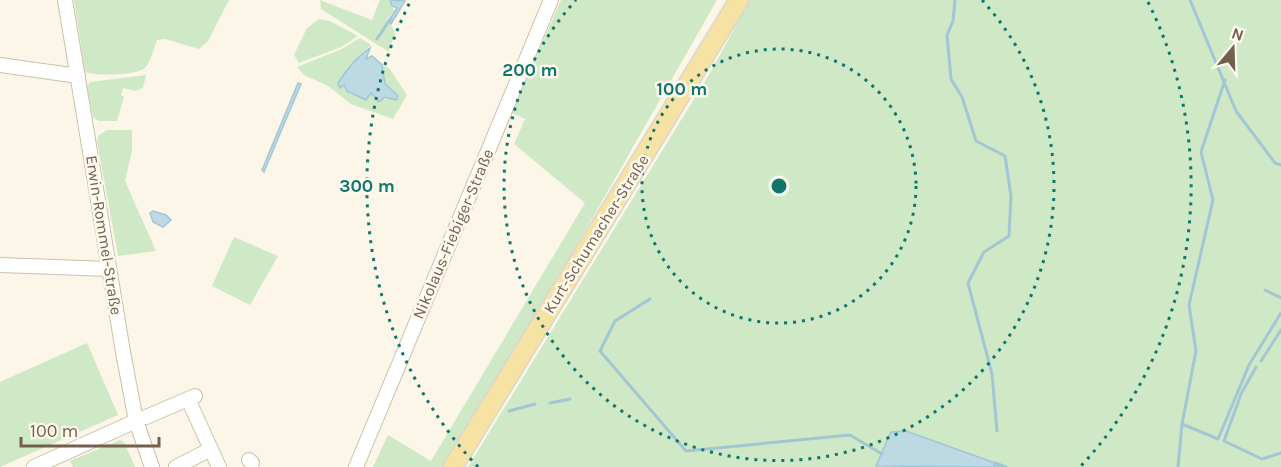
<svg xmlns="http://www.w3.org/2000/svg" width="1281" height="467" font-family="Karla,sans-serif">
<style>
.green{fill:#cfe8c6}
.water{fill:#bcd9e4;stroke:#a3c6d5;stroke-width:1.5}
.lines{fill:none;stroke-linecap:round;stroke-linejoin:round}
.stream{stroke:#a3c6d5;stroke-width:3}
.minor-casing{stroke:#ccbfad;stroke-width:16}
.major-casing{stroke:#dbd5d1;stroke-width:21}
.minor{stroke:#fff;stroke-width:14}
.major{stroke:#f6e2a3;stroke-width:18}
.ring{fill:none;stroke:#0f766e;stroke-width:3;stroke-dasharray:3 6}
.labels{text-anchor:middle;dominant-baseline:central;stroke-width:5;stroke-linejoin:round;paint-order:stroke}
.street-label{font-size:16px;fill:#735f4d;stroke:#fef9ed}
.centre{fill:#0f766e;stroke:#fef9ed;stroke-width:3}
.ring-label{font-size:18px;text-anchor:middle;font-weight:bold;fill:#0f766e;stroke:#fef9ed;stroke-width:5;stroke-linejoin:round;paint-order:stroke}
</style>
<rect width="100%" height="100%" fill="#fbf6e7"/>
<!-- green -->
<path class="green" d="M 74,0 L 229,0 L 208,41 L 199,49 L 165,39 L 157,40 C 154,48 151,60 146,67 C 138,76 96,76 85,72 Z
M 320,0 L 372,20 L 380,0 L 389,0 L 394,11 L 387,19 L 395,32 L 389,52 L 321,9 Z
M 561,0 L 717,0 L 569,259 L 443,467 L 373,467 L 388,435 L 431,461 L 585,203 L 514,144 L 525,119 L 512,113 Z
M 750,0 L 1281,0 L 1281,467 L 999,467 L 995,463 L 891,432 L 878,467 L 468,467 L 710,73 Z
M 319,19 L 330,21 L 358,36 L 341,47 L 299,63 L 294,55 L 307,28 Z
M 360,38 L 371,45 L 361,53 L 340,87 L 344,85 L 368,94 L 390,89 L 385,84 L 382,65 L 389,68 L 407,95 L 393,119 L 351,104 L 328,86 L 304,75 L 297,67 L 342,49 Z
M 146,75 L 143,88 L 135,91 L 123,88 L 121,95 L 124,97 L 117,121 L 99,121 L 93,117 L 87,86 L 90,82 Z
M 107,130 L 132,130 L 132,151 L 125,181 L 156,251 L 118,256 L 97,141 L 99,135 Z
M 234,237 L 278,256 L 250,305 L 212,286 Z
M 87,343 L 118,415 L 0,467 L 0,382 Z
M 120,440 L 124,442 L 135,467 L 73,467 L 70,461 Z"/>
<!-- water -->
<path class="water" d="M 390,0 L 405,1 L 391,24 L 389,20 L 397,8 L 392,6 Z
M 370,48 L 366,59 L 372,56 L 382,65 L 385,84 L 398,96 L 396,100 L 385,97 L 379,102 L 371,93 L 366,100 L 347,91 L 344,85 L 340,88 L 338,83 C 347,69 356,57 370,48 Z
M 298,83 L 301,84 L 264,172 L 262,170 Z
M 153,211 L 166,215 L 171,220 L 163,227 L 153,222 L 150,213 Z
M 906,431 L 995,463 L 999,467 L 876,466 L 891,432 Z"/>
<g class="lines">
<!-- stream -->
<path class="stream" d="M 955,0 L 953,21 L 947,35 L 951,79 L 962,97 L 976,141 L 1005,156 L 1011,196 L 1009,236 L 984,252 L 968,283 L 992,374 L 997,431
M 1190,0 L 1236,111 L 1275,163 L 1281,165
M 377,39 L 391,18
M 1265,290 L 1281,298
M 650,299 L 615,321 L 600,351 L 686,451 L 850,435 L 882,454
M 1261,361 L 1281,330
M 1256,367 L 1241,394 L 1224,441 L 1262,459 L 1281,453
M 550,403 L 570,399
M 509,411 L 535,404
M 1182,424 L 1218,439 L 1249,365 L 1281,313
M 995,467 L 995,463 L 1006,467
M 1178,467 L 1182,424 L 1196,351 L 1189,305 L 1213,200 L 1201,152 L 1225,80"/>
<defs>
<path id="minor" d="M 65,0 L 123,352 L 136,421 L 152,467
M 0,65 L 78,76
M 0,265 L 109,269
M 188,399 L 219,467
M 146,417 L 195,396
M 249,460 L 252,463
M 34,467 L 136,421
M 176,467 L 211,449
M 356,467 L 551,0"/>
<path id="major" d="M 453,467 L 739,0"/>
</defs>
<!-- minor casing -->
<use href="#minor" class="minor-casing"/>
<!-- major casing -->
<use href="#major" class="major-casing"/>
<!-- minor -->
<use href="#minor" class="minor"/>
<!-- major -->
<use href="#major" class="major"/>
</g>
<!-- distance rings -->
<g class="ring">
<circle cx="779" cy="186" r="137"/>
<path d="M982 0A275 275 0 1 1 576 0"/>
<path d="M478 467A412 412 0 0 1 410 2M1148 2A412 412 0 0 1 1080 467"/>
</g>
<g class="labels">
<!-- street labels -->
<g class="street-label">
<text transform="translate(453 234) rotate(-67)">Nikolaus-Fiebiger-Straße</text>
<text transform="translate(596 234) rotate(-58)">Kurt-Schumacher-Straße</text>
<text transform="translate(104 235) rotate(81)">Erwin-Rommel-Straße</text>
</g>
</g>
<circle cx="779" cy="186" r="9" class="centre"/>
<g class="ring-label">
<text x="530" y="76">200 m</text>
<text x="682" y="95">100 m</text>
<text x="367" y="192">300 m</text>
</g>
<!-- north arrow -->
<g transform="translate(1233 48) rotate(19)" stroke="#fef9ed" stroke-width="4.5" paint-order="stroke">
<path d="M0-4.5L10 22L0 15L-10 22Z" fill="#735f4d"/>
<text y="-9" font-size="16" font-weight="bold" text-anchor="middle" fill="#735f4d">N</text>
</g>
<!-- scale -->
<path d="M21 437v9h138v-9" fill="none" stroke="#735f4d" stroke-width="3"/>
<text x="30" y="437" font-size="18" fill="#735f4d" stroke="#fef9ed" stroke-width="4.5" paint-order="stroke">100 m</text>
</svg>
